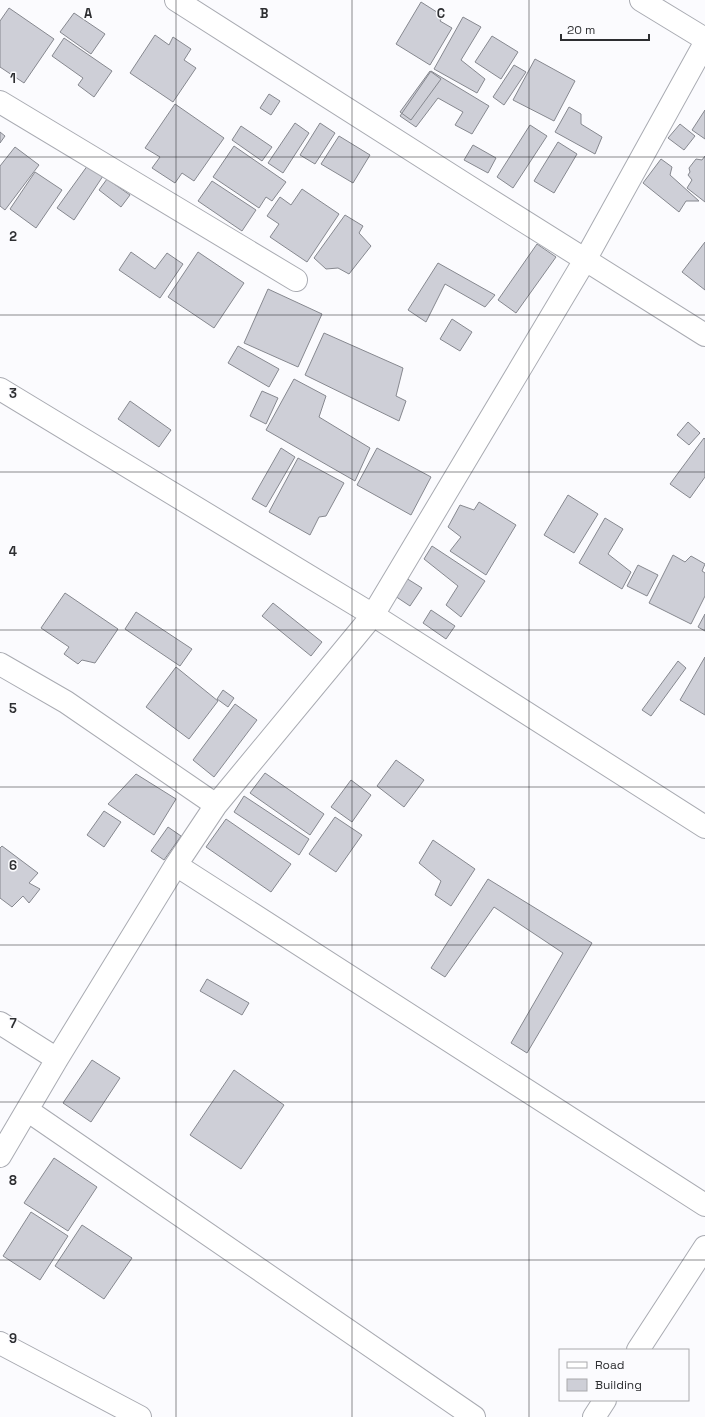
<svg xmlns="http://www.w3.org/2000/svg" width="705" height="1417" font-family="'Space Grotesk',sans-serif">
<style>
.building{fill:#cecfd7;stroke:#86888f}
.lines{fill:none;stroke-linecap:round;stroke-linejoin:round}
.street-casing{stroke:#a9abb2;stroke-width:24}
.street{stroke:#fff;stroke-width:22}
.grid{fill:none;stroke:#2d2e31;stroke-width:1;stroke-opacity:0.55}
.grid-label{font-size:13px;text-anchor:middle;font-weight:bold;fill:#2d2e31;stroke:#fbfbfe;stroke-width:3;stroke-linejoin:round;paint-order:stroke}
</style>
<rect width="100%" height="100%" fill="#fbfbfe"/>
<!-- building -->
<path class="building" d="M 421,2 L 443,16 L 440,21 L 452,28 L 430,65 L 396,44 Z
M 9,8 L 54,39 L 24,83 L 0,67 L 0,21 Z
M 74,13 L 105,34 L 91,54 L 60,32 Z
M 463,17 L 481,27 L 461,60 L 485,79 L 477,93 L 434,69 Z
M 155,35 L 169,45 L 173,37 L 191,49 L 184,60 L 196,68 L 173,102 L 130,73 Z
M 492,36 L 518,52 L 501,79 L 475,62 Z
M 64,38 L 112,71 L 94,97 L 78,85 L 83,78 L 52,56 Z
M 535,59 L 575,81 L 554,121 L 513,100 Z
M 514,65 L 526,72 L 504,105 L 493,97 Z
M 430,71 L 441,79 L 411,120 L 400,112 Z
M 431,71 L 489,106 L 472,134 L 455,125 L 463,112 L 438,98 L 416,127 L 400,116 Z
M 269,94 L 280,101 L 271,115 L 260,108 Z
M 175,104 L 224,138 L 194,181 L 182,173 L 175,183 L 152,168 L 160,157 L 145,148 Z
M 569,107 L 581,114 L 581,124 L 602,137 L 595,154 L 555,132 Z
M 705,110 L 705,139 L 692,130 Z
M 295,123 L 309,133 L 283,173 L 268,163 Z
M 320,123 L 335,133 L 315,164 L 300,155 Z
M 680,124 L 695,136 L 684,150 L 668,138 Z
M 530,125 L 547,136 L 513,188 L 497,177 Z
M 241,126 L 272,147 L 262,161 L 232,140 Z
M 0,132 L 5,136 L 0,143 Z
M 339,136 L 370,155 L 353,183 L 321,164 Z
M 558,142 L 577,154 L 554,193 L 534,181 Z
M 473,145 L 496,158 L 488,173 L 464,160 Z
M 234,146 L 286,182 L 272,201 L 266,197 L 259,208 L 213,177 Z
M 15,147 L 39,165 L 5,210 L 0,206 L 0,166 Z
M 705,156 L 705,202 L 687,188 L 692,180 L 688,175 L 690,172 L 689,168 L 696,159 L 702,160 Z
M 661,159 L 672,167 L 670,175 L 699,201 L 686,201 L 679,212 L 643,183 Z
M 88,165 L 103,176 L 74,220 L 57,208 Z
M 35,172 L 62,190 L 36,228 L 10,209 Z
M 107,179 L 130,195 L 121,207 L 99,190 Z
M 212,181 L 256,210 L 242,231 L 198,201 Z
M 302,189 L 339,214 L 307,262 L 270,237 L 279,224 L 267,216 L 280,197 L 291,205 Z
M 345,215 L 363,226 L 359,233 L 371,246 L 349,274 L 338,268 L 326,269 L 314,258 Z
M 705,242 L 705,290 L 682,272 Z
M 537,244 L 556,257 L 516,313 L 498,300 Z
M 131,252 L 155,269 L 167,253 L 183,264 L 160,298 L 119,270 Z
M 198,252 L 244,283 L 214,328 L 168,297 Z
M 438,263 L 495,295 L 485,307 L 445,284 L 426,322 L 408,310 Z
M 268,289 L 322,314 L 298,367 L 244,343 Z
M 452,319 L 472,332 L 460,351 L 440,339 Z
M 324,333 L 403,368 L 396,396 L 406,401 L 399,421 L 305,375 Z
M 238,346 L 279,369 L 269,387 L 228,363 Z
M 294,379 L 326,396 L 319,417 L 370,448 L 355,481 L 266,430 Z
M 262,391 L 278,398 L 266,424 L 250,416 Z
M 130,401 L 171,430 L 159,447 L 118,419 Z
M 688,422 L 700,433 L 689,445 L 677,435 Z
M 704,438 L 705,439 L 705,477 L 690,498 L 670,484 Z
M 281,448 L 295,457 L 266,507 L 252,499 Z
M 377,448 L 431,477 L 411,515 L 357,485 Z
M 298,458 L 344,483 L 326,516 L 319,517 L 310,535 L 269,512 Z
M 568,495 L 598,514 L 574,553 L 544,535 Z
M 479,502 L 516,525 L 486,575 L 450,551 L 461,537 L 448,527 L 460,505 L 474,510 Z
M 605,518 L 623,529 L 608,554 L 631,572 L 622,589 L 579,563 Z
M 432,546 L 485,581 L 461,617 L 446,605 L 458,586 L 424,559 Z
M 673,555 L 685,562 L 691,556 L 705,564 L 702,571 L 705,573 L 705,596 L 691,624 L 649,603 Z
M 638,565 L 658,575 L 647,596 L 627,586 Z
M 406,578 L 422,588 L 410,606 L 395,596 Z
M 65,593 L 118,629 L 95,663 L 82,660 L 78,664 L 64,654 L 69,647 L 41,628 Z
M 273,603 L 322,642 L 311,656 L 262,616 Z
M 431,610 L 455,626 L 446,639 L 423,623 Z
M 136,612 L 192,649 L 180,666 L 125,629 Z
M 705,614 L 705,631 L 698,627 Z
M 705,657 L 705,715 L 680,700 Z
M 678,661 L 686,668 L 651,716 L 642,710 Z
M 176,667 L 218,701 L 189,739 L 146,707 Z
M 223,690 L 234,698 L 228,707 L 217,699 Z
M 235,704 L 257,720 L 214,777 L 193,760 Z
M 396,760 L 424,780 L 404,807 L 377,786 Z
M 265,773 L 324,814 L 310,835 L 250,793 Z
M 136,774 L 176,799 L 154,835 L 108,804 Z
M 351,780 L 371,795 L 352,822 L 331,807 Z
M 244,796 L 309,839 L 299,855 L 234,812 Z
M 104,811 L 121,822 L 104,847 L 87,835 Z
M 335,817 L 362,835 L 336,872 L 309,854 Z
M 226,819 L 291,864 L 271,892 L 206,847 Z
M 168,827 L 181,836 L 164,860 L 151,851 Z
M 433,840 L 475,869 L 451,906 L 435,895 L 441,881 L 419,863 Z
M 2,846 L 38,873 L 29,883 L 40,889 L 29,903 L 23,896 L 12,907 L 0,898 L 0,848 Z
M 488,879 L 592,943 L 527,1053 L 511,1043 L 563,953 L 494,907 L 445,977 L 431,968 Z
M 207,979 L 249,1003 L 242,1015 L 200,991 Z
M 92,1060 L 120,1078 L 91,1122 L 63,1103 Z
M 234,1070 L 284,1105 L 241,1169 L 190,1135 Z
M 54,1158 L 97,1187 L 68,1231 L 24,1203 Z
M 31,1212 L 68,1236 L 40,1280 L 3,1256 Z
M 82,1225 L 132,1258 L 104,1299 L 55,1266 Z"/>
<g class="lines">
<defs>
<path id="street" d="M 176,0 L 468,186 L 705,335
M 641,0 L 705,39
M 0,102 L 296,280
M 0,389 L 373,615 L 705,827
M 0,664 L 66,702 L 216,805
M 176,865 L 705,1205
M 0,1023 L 57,1059
M 27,1110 L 474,1417
M 0,1156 L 57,1059 L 176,865 L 216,805 L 373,615 L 585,260 L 705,43
M 0,1343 L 140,1417
M 638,1350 L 705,1247
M 594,1417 L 605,1400"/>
</defs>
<!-- street casing -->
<use href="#street" class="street-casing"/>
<!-- street -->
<use href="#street" class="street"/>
</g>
<!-- grid -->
<path class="grid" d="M 176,0 L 176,1417M 352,0 L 352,1417M 529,0 L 529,1417M 0,157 L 705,157M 0,315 L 705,315M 0,472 L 705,472M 0,630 L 705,630M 0,787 L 705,787M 0,945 L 705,945M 0,1102 L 705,1102M 0,1260 L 705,1260"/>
<g class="grid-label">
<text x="88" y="18">A</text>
<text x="264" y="18">B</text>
<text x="441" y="18">C</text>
<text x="13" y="83">1</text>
<text x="13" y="241">2</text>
<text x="13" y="398">3</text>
<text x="13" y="556">4</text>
<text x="13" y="713">5</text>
<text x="13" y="870">6</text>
<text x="13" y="1028">7</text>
<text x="13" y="1185">8</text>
<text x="13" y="1343">9</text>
</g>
<!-- legend -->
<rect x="559" y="1349" width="130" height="52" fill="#fbfbfe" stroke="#a9a9ac"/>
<rect x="567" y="1362" width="20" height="6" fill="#ffffff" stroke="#a9a9ac"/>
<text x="595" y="1369" font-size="12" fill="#2d2e31">Road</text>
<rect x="567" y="1379" width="20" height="12" fill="#cecfd7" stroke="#a9a9ac"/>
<text x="595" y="1389" font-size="12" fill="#2d2e31">Building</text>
<!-- scale -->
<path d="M561 34v6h88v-6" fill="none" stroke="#2d2e31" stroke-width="2"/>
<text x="567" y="34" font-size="12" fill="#2d2e31" stroke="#fbfbfe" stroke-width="3" paint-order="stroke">20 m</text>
</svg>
